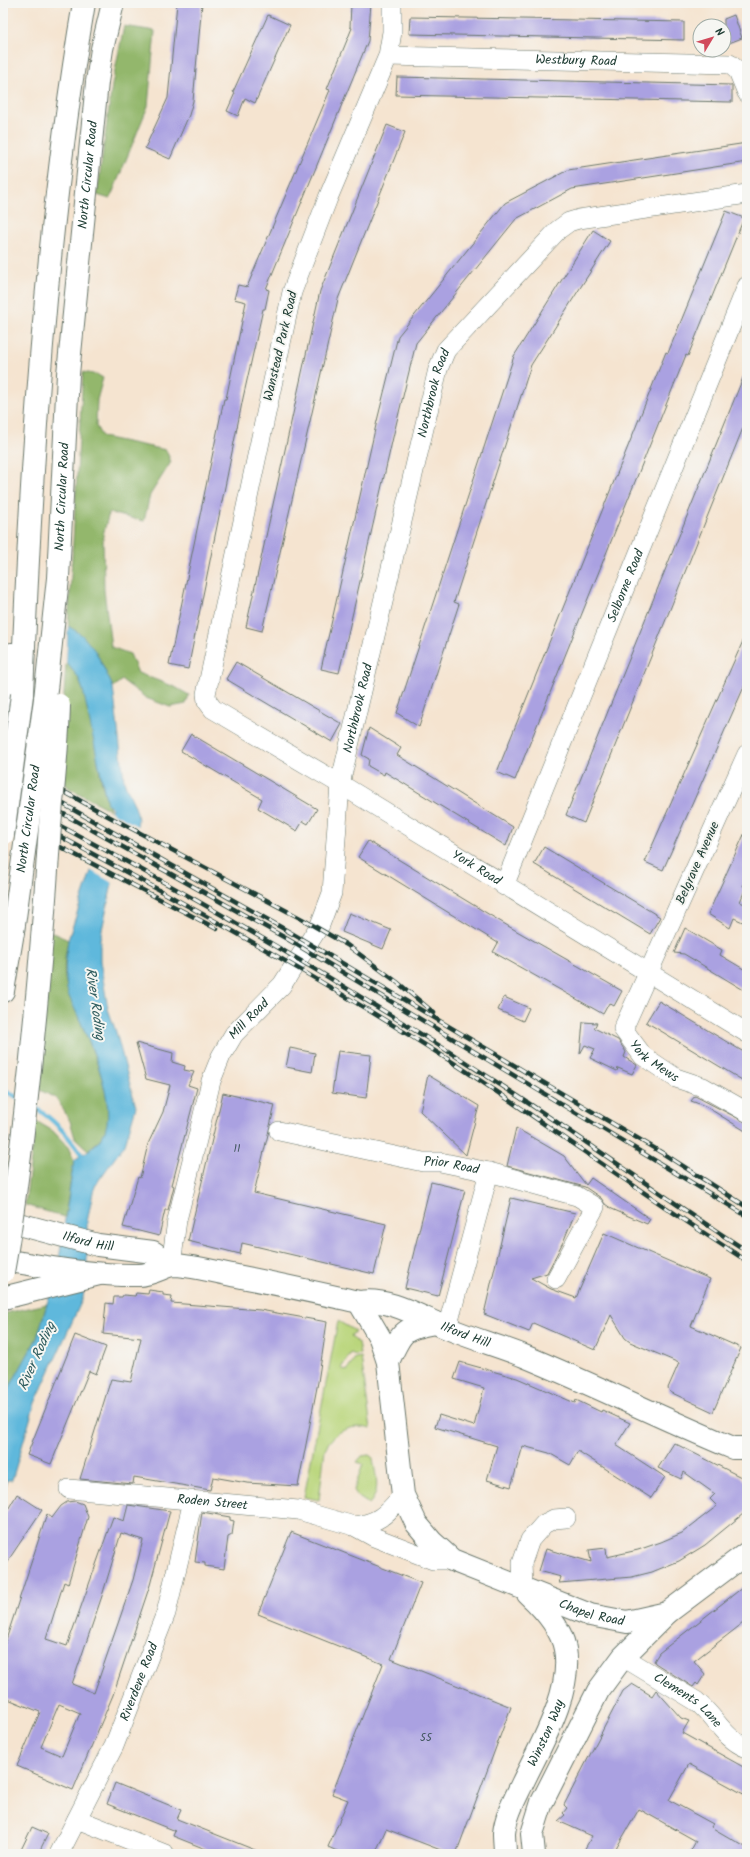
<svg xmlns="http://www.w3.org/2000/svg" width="750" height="1857" font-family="Kalam,sans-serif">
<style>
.green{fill:#bad67c;stroke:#6c8a58}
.forest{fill:#93b76c;stroke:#597a50}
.water{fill:#5eb8dc;stroke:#3e7a88}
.pier{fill:#f5e4d0}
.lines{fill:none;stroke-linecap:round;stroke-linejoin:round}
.stream{stroke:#5eb8dc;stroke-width:4.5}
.building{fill:#aaa1e1;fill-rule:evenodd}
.minor-casing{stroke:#6a776b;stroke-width:20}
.major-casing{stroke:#6a776b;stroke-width:24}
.highway-casing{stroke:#6a776b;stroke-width:24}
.minor{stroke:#fff;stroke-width:19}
.major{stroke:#fff;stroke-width:22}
.highway{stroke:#fff;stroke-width:22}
.rail-casing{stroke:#1f3d34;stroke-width:4.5}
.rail{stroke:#f6f6f2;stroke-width:3;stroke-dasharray:9;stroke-linecap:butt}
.highway-bridge-casing{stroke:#6a776b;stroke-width:24;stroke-linecap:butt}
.highway-bridge{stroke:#fff;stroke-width:22}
.labels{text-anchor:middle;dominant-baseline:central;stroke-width:4;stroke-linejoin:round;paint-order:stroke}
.number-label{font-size:11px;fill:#42565f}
.street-label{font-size:13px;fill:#1f3d34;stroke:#f6f6f2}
.water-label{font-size:14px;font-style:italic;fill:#2f5c5e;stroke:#f6f6f2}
</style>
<rect width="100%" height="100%" fill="#f6f6f2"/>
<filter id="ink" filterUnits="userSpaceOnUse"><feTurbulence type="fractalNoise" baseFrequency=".025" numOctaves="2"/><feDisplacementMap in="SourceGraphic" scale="8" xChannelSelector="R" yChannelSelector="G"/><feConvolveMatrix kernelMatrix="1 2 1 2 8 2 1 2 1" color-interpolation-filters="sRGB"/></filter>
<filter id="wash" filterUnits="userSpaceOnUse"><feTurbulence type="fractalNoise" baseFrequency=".012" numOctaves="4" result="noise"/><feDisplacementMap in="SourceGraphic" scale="16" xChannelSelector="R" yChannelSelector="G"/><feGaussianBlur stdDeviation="0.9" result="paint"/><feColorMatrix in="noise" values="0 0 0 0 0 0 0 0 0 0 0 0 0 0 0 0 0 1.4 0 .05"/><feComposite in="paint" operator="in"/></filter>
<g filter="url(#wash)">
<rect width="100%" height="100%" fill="#f5e4d0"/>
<!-- green -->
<path class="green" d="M 338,1321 L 355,1331 L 351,1336 L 358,1343 L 360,1354 L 355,1355 L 351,1353 L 341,1368 L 347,1371 L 355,1358 L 361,1357 L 371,1429 C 352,1423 334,1431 325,1449 L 319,1500 L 304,1497 Z
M 369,1455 L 373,1458 C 375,1475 382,1490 369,1504 L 357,1496 L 354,1490 L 363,1464 L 357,1462 L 362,1456 Z"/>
<!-- forest -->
<path class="forest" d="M 124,26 L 155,31 L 148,106 L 110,199 L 97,195 L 112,85 Z
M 83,372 L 98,375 L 103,378 L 97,400 L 96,426 L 102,437 L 166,450 L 171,462 L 150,495 L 144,521 L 109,513 L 103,535 L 104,590 L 111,647 L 130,654 L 138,673 L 175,687 L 189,695 L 186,704 L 170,707 L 146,698 L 122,680 L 113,687 L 96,652 L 68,626 Z
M 66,662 L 78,677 L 83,690 L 91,722 L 102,785 L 110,810 L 69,788 L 59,776 Z
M 50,931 L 68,940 C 66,953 62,969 66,983 C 75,1017 121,1098 105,1132 C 101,1139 94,1145 88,1150 L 75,1138 L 70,1121 L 57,1099 L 38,1089 Z
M 36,1121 L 53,1131 L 68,1147 L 74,1160 L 65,1217 L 25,1205 Z
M 47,1304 L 37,1338 L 3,1399 L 3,1325 L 6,1313 Z"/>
<!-- water -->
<path class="water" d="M 68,626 L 82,635 L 96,652 L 113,687 L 124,780 C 128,795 141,811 137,826 L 115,870 L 100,939 L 100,961 L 108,1009 L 116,1032 L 136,1107 L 125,1144 L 96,1184 L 93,1192 L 87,1222 L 87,1264 L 83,1298 L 35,1403 L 12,1480 L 7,1480 L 3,1491 L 3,1399 L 37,1338 L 47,1304 L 59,1259 L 74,1160 C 85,1153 100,1144 105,1131 C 118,1096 82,1026 68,994 C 64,975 65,959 68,940 L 112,808 L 107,804 L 83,690 L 78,677 L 66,662 Z"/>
<!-- pier -->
<path class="pier" d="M 3,574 L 68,623 L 66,665 L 41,645 L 3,619 Z
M 110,811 L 139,827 L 117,871 L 116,885 L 90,870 L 92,858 L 104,831 Z"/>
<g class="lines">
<!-- stream -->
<path class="stream" d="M 3,1090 L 21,1099
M 32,1106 C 54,1118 70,1138 84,1158"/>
</g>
<g id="blocks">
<!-- building -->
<path class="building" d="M 177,3 L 202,3 L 193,101 L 189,115 L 170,159 L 145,148 L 168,98 Z
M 351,3 L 371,3 L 368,41 L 266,289 L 269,290 L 265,309 L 263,309 L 243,398 L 188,669 L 169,665 L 224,399 L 226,399 L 246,302 L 234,299 L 238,285 L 247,287 L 330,90 L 327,89 L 352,28 L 350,27 Z
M 268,15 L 290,25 L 255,103 L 245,98 L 238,116 L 227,111 L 235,93 L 233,92 Z
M 734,15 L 742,38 L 729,43 L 724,29 L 724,19 Z
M 410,17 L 684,22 L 684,40 L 409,34 Z
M 397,77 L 732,85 L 732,102 L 396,95 Z
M 387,125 L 405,132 L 338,299 L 262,631 L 246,627 L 320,291 Z
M 747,143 L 747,162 L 572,189 L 516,219 L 416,343 L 394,433 L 339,673 L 321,669 L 376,425 L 398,336 L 505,203 L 568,170 Z
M 726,211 L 744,218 L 688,356 L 686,355 L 515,780 L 497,772 L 666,352 L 668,353 Z
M 593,230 L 610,241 L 531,365 L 454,602 L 459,604 L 419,727 L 397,713 L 514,356 Z
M 747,368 L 747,418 L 584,823 L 566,815 Z
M 747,632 L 747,680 L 663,870 L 645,862 Z
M 236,662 L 342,724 L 332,742 L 226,679 Z
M 369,728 L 401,748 L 397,755 L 513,827 L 506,846 L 385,772 L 384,775 L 368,766 L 369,759 L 362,755 Z
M 191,734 L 317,809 L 308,824 L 303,821 L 297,831 L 258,808 L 262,799 L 181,751 Z
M 747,828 L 747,877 L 743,886 L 746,887 L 740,902 L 747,905 L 747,924 L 734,918 L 730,928 L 708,914 Z
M 368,841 L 508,926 L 622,991 L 614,1006 L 609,1003 L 603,1014 L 493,952 L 498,943 L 358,857 Z
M 544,847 L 660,917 L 650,934 L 534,864 Z
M 349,913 L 391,930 L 383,949 L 342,932 Z
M 685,928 L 722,950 L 720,955 L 747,971 L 747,992 L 684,954 L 674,953 Z
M 504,997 L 529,1008 L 523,1021 L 498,1010 Z
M 659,1001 L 747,1054 L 747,1083 L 646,1022 Z
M 583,1022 L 597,1023 L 594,1028 L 618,1040 L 626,1052 L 624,1057 L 637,1065 L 632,1074 L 618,1068 L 617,1071 L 590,1058 L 595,1049 L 585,1045 L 580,1054 Z
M 136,1043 L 173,1053 L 172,1062 L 185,1066 L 184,1070 L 194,1072 L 188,1085 L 197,1088 L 172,1185 L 174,1186 L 168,1210 L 165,1210 L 159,1236 L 123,1227 L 138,1177 L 140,1178 L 148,1144 L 163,1112 L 170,1085 L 146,1079 Z
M 290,1048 L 315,1053 L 312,1072 L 286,1067 Z
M 338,1051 L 371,1055 L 366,1098 L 332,1093 Z
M 428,1075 L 479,1106 L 466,1155 L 420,1111 Z
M 223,1093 L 275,1105 L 254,1193 L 386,1224 L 374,1274 L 242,1243 L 240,1254 L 188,1241 Z
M 695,1096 L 747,1123 L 747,1132 L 705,1106 L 691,1101 Z
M 516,1128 L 564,1156 L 586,1185 L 591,1178 L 650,1219 L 647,1224 L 612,1209 L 605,1204 L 601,1198 L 585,1187 L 507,1166 Z
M 431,1182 L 465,1190 L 438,1296 L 405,1288 Z
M 511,1198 L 575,1213 L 564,1240 L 547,1273 L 531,1278 L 551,1289 L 576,1298 L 604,1233 L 710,1279 L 691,1326 L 741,1348 L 713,1412 L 670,1392 L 668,1388 L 679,1363 L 630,1342 L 625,1338 L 611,1315 L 595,1350 L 533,1323 L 529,1332 L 484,1314 Z
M 149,1290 L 163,1292 L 163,1295 L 172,1296 L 171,1303 L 260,1310 L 327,1322 L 318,1382 L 298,1486 L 247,1483 L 213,1477 L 210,1490 L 134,1477 L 133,1484 L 80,1479 L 111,1379 L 131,1382 L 141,1338 L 103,1334 L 106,1303 L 113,1304 L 114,1297 L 122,1297 L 123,1295 L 135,1296 L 136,1293 L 148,1294 Z
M 75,1335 L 106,1347 L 96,1374 L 89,1371 L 51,1464 L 27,1455 Z
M 460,1362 L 517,1378 L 575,1403 L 576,1400 L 601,1412 L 602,1410 L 630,1423 L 616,1445 L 665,1477 L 651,1498 L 578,1451 L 570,1465 L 549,1453 L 523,1446 L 511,1487 L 487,1480 L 497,1446 L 435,1427 L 439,1415 L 474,1426 L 484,1388 L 454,1379 Z
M 674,1443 L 741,1477 L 747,1484 L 747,1510 L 743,1514 L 705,1545 L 679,1561 L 652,1572 L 632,1577 L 559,1583 L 561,1577 L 539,1571 L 546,1549 L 591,1562 L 589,1550 L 606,1548 L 607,1557 L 638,1550 L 661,1542 L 682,1533 L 717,1506 L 710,1499 L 715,1494 L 684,1472 L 681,1479 L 658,1468 Z
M 17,1494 L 42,1510 L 3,1568 L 3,1518 Z
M 75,1501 L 83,1504 L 88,1517 L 68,1584 L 64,1582 L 46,1639 L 67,1646 L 113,1517 L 124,1521 L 128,1505 L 170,1511 L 150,1585 L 113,1695 L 73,1790 L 17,1766 L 40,1712 L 3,1697 L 3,1649 L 47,1514 L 52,1518 L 61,1506 L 67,1502 ZM 121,1533 L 143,1540 L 133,1580 L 94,1693 L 72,1684 L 102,1596 ZM 59,1704 L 80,1713 L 62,1756 L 41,1747 Z
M 202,1512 L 230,1517 L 230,1520 L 234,1521 L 232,1535 L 228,1537 L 224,1569 L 205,1566 L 205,1563 L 195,1562 Z
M 291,1532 L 421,1583 L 391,1659 L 511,1707 L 456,1854 L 451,1854 L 386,1829 L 375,1854 L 344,1854 L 328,1847 L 348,1800 L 332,1794 L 383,1664 L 258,1614 Z
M 747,1584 L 747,1620 L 694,1661 L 705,1674 L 698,1685 L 696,1683 L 693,1687 L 655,1663 L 654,1661 L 659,1653 Z
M 632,1684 L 652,1696 L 656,1690 L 681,1718 L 689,1721 L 682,1733 L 747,1769 L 747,1796 L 689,1764 L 669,1800 L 713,1824 L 711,1827 L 747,1848 L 747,1854 L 689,1854 L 696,1841 L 639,1809 L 613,1854 L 582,1854 L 592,1836 L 558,1821 L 565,1815 L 563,1813 L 567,1808 L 564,1805 L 623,1691 Z
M 115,1783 L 181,1810 L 177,1819 L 265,1854 L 218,1854 L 173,1836 L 175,1831 L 107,1804 Z
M 32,1827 L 48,1834 L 38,1854 L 19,1854 Z"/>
</g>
</g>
<g filter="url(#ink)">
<use href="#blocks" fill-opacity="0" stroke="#6a776b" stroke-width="1"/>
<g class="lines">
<defs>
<g id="minor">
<path id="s1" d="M 392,3 L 392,32 L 388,56 L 328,198 L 292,292 L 206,694 L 207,701 L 213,709 L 340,784 L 747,1033"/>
<path id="s2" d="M 388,56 L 730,64 L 738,71 L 747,93"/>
<path id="s3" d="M 747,754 L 623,1029 L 643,1056 L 676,1078 L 703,1087 L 747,1112"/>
<path id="s4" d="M 504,886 L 747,286"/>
<path id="s5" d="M 279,1131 L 423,1162 L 440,1162 L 489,1172 L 447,1328"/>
<path d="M 489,1172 L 577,1196 L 595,1207 L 556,1279"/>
<path id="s6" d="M 171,1265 L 177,1220 L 198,1136 L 211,1081 L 221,1056 L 234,1034 L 282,985 L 320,925 L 332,893 L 340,784 L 438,369 L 446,350 L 558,230 L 569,222 L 579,219 L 747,194"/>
<path id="s7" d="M 69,1489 L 298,1510 L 354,1526 L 374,1537 L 433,1560 L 452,1560"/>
<path d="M 354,1526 C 380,1523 386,1514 403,1495"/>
<path d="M 523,1589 L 522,1563 L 530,1540 L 544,1524 L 554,1519 L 566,1518"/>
<path id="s8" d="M 623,1657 L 696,1701 C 715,1716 724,1739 747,1748"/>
<path d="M 77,1819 L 165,1854"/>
<path id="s9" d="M 59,1854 L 114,1746 L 166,1613 L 193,1501"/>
</g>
<g id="major">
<path id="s10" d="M 3,1220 L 98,1245 L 153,1252 L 171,1265"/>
<path id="s11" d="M 3,1260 C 49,1267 93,1276 139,1275 C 152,1275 166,1265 174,1265 C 195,1266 216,1272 237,1276 C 278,1284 318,1293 359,1302 C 389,1297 420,1317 447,1328 C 473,1339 499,1346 524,1356 C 595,1385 663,1419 733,1448 L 747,1448"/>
<path id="s12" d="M 359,1302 L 380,1338 L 388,1362 L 403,1495 L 416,1523 L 432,1542 L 452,1560 L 590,1615 L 627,1622 L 667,1613 L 747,1553"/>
<path d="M 388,1362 C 402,1332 401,1329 435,1323"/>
<path id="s13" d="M 505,1854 C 505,1847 504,1839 504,1833 C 506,1815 515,1799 522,1784 C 540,1746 573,1692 565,1649 C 561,1627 543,1608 528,1594"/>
<path d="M 534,1854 L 532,1834 L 542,1802 L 598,1691 L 623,1657 L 667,1613"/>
</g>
<g id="highway">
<path d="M 22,695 C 31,463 45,232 84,3"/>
<path id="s14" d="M 45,699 L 58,578 L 68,374 L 97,82 L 102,49 L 113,3"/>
<path d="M 3,721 L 11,654"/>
<path d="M 3,991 L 13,932"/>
<path d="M 3,1298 L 99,1274"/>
</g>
</defs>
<!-- minor casing -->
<use href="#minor" class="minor-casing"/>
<!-- major casing -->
<use href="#major" class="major-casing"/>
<!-- highway casing -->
<use href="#highway" class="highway-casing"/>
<!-- minor -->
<use href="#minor" class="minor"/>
<!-- major -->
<use href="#major" class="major"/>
<!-- highway -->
<use href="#highway" class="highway"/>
<defs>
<path id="rail" d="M 3,758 L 108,816 L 302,919 L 347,945 L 397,982 L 434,1013
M 3,770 L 293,934 L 664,1154 L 747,1207
M 3,780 L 289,940 L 747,1216
M 3,796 C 176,885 344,983 507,1089 C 588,1142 666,1199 747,1251
M 3,806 C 154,886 304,968 449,1060 C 549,1125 646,1197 747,1261
M 3,817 L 217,929"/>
</defs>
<!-- rail casing -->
<use href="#rail" class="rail-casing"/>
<!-- rail -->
<use href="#rail" class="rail"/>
<defs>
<g id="highway-bridge">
<path d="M 3,834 L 22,695"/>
<path id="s15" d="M 13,932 L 45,699"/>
<path d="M 3,1272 C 12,1223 18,1173 24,1123 C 35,1029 43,935 49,840 C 52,795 58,750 59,705"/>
</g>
</defs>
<!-- highway-bridge casing -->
<use href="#highway-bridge" class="highway-bridge-casing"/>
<!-- highway-bridge -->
<use href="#highway-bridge" class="highway-bridge"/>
</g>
</g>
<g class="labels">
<!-- number labels -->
<g class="number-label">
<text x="237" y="1149">11</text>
<text x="426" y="1738">55</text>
</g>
<!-- street labels -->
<g class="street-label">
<text stroke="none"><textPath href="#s2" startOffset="188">Westbury Road</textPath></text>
<text stroke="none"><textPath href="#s14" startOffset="526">North Circular Road</textPath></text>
<text transform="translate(281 346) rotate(-77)">Wanstead Park Road</text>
<text stroke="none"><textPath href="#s6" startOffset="926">Northbrook Road</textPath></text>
<text stroke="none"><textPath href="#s14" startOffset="203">North Circular Road</textPath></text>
<text stroke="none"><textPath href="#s4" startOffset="324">Selborne Road</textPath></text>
<text stroke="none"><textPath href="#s6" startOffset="602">Northbrook Road</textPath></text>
<text stroke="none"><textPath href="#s15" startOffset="114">North Circular Road</textPath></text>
<text transform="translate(698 863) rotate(-66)">Belgrave Avenue</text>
<text stroke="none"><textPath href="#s1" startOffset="1044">York Road</textPath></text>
<text stroke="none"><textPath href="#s6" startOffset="262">Mill Road</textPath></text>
<text stroke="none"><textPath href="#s3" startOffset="347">York Mews</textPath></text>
<text stroke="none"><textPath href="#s5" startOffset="176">Prior Road</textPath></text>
<text stroke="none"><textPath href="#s10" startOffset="88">Ilford Hill</textPath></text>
<text stroke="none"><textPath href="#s11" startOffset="475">Ilford Hill</textPath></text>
<text stroke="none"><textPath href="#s7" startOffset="144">Roden Street</textPath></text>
<text stroke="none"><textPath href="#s12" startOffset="433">Chapel Road</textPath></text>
<text stroke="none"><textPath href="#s9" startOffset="190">Riverdene Road</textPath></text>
<text stroke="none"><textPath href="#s8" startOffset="78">Clements Lane</textPath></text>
<text stroke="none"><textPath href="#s13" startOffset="130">Winston Way</textPath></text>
</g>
<!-- water labels -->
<g class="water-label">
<text transform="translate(95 1004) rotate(82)">River Roding</text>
<text transform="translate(37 1356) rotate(-66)">River Roding</text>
</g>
</g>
<!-- margin -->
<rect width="750" height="1857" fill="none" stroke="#f6f6f2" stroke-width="16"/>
<!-- north arrow -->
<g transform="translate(712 38) rotate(52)"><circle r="19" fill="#f6f6f2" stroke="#a0aca6"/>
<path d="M0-3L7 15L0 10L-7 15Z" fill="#d1495b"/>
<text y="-6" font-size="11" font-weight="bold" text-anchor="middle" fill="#1f3d34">N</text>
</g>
</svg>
